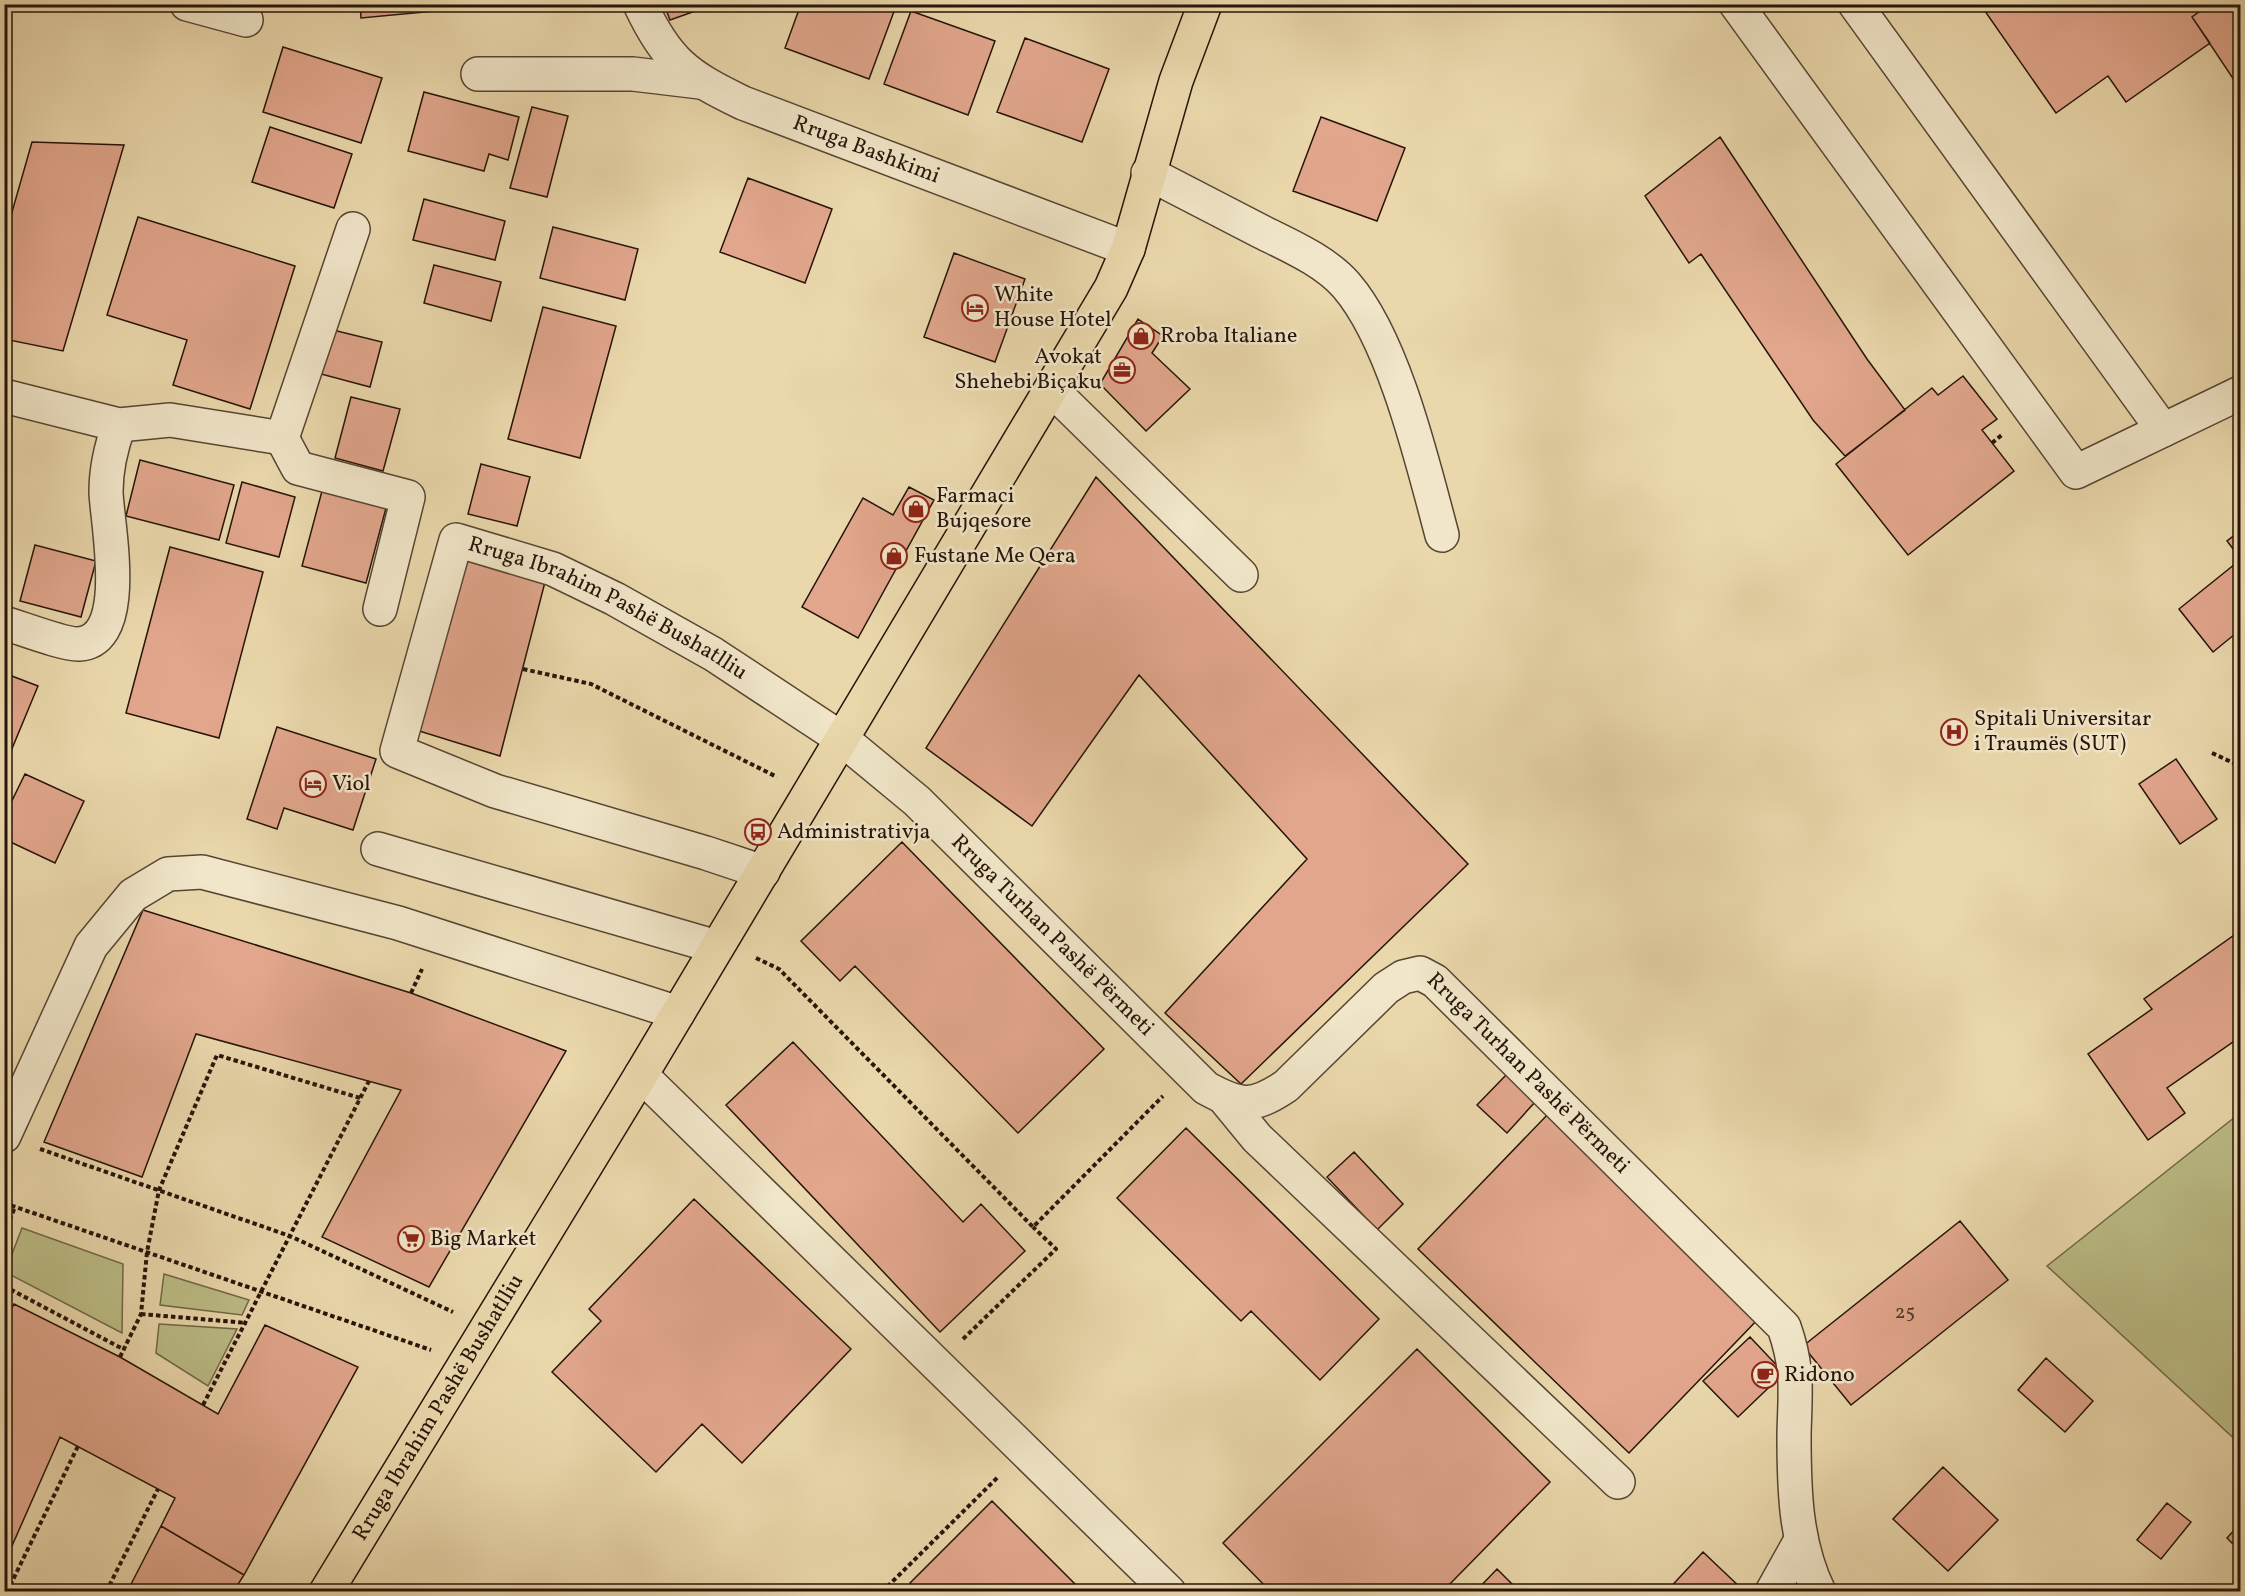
<svg xmlns="http://www.w3.org/2000/svg" width="2245" height="1596" font-family="Vollkorn,serif">
<style>
.green{fill:#bcbd86;stroke:#716848;stroke-width:1.5}
.building{fill:#e1a68c;stroke:#261409;stroke-width:1.5}
.lines{fill:none;stroke-linecap:round;stroke-linejoin:round}
.minor-casing{stroke:#574532;stroke-width:36}
.major-casing{stroke:#261409;stroke-width:36}
.path{stroke:#261409;stroke-width:4;stroke-dasharray:4.5 3;stroke-linecap:butt}
.minor{stroke:#f1e6c9;stroke-width:33}
.major{stroke:#ead8ac;stroke-width:33}
.labels{text-anchor:middle;dominant-baseline:central;stroke-width:5;stroke-linejoin:round;paint-order:stroke}
.number-label{font-size:20px;fill:#55382a}
.street-label{font-size:22px;fill:#261409;stroke:#f1e6c9}
.poi-label{font-size:22px;fill:#261409;stroke:#f1e6c9;text-anchor:start}
</style>
<rect width="100%" height="100%" fill="#ead8ac"/>
<filter id="stains"><feTurbulence type="fractalNoise" baseFrequency=".00333" numOctaves="4"/><feColorMatrix values="0 0 0 0 .2 0 0 0 0 .09 0 0 0 0 .02 0 0 0 .5 -.17"/></filter>
<radialGradient id="worn" r=".72"><stop offset=".6" stop-color="#630" stop-opacity="0"/><stop offset="1" stop-color="#630" stop-opacity=".3"/></radialGradient>
<!-- green -->
<path class="green" d="M 2240,1113 L 2240,1444 L 2047,1266 Z
M 22,1228 L 123,1264 L 122,1333 L 5,1272 Z
M 164,1274 L 249,1300 L 242,1315 L 160,1305 Z
M 159,1324 L 237,1329 L 208,1386 L 156,1353 Z"/>
<!-- building -->
<path class="building" d="M 360,4 L 488,4 L 488,6 L 361,18 Z
M 506,4 L 547,4 L 506,8 Z
M 664,4 L 715,4 L 670,20 Z
M 801,4 L 896,6 L 869,79 L 785,48 Z
M 1980,4 L 2210,4 L 2192,17 L 2210,43 L 2126,102 L 2108,76 L 2056,113 Z
M 2210,4 L 2240,4 L 2240,89 L 2192,17 Z
M 911,11 L 995,41 L 968,115 L 884,84 Z
M 1025,38 L 1109,69 L 1082,142 L 997,112 Z
M 283,47 L 382,78 L 361,143 L 263,112 Z
M 424,92 L 519,117 L 508,160 L 489,154 L 484,171 L 408,151 Z
M 532,107 L 568,116 L 547,197 L 510,188 Z
M 1321,117 L 1405,148 L 1377,221 L 1293,191 Z
M 270,127 L 352,154 L 334,208 L 252,182 Z
M 1720,137 L 1867,359 L 1905,410 L 1845,456 L 1813,420 L 1701,254 L 1689,263 L 1645,196 Z
M 32,142 L 124,145 L 63,351 L 4,339 L 4,240 Z
M 748,178 L 832,209 L 805,283 L 720,252 Z
M 424,199 L 505,221 L 495,260 L 413,240 Z
M 138,217 L 295,266 L 250,409 L 173,385 L 187,340 L 107,315 Z
M 553,227 L 638,249 L 625,300 L 540,278 Z
M 954,253 L 1025,279 L 995,362 L 924,337 Z
M 434,265 L 501,282 L 491,321 L 424,303 Z
M 543,307 L 616,326 L 580,458 L 508,439 Z
M 1138,319 L 1163,336 L 1152,353 L 1190,389 L 1146,431 L 1100,384 Z
M 333,330 L 382,342 L 370,387 L 321,374 Z
M 1963,376 L 1997,419 L 1982,430 L 2014,471 L 1908,555 L 1836,464 L 1932,388 L 1938,395 Z
M 351,397 L 400,409 L 383,471 L 335,458 Z
M 140,460 L 234,485 L 219,540 L 126,516 Z
M 481,464 L 530,477 L 517,526 L 468,514 Z
M 1096,477 L 1468,864 L 1241,1084 L 1165,1013 L 1307,859 L 1139,675 L 1032,826 L 926,748 Z
M 242,482 L 295,497 L 279,557 L 226,543 Z
M 909,487 L 934,500 L 858,638 L 802,607 L 863,498 L 893,515 Z
M 322,491 L 386,508 L 366,583 L 302,566 Z
M 2240,531 L 2240,558 L 2227,541 Z
M 35,545 L 96,561 L 81,617 L 20,601 Z
M 170,547 L 263,572 L 219,738 L 126,713 Z
M 467,560 L 545,582 L 500,756 L 416,730 Z
M 2240,560 L 2240,630 L 2213,652 L 2179,609 Z
M 4,673 L 38,686 L 11,751 L 4,748 Z
M 277,727 L 376,759 L 353,830 L 284,808 L 277,829 L 247,819 Z
M 2176,759 L 2217,819 L 2180,844 L 2139,784 Z
M 25,774 L 84,801 L 55,863 L 4,839 L 4,817 Z
M 902,842 L 1104,1049 L 1018,1133 L 855,966 L 840,981 L 801,941 Z
M 143,910 L 411,993 L 566,1051 L 429,1287 L 322,1237 L 401,1090 L 196,1034 L 142,1177 L 44,1142 Z
M 2240,931 L 2240,1037 L 2167,1088 L 2185,1113 L 2148,1140 L 2088,1054 L 2152,1009 L 2144,999 Z
M 793,1042 L 963,1222 L 981,1204 L 1025,1251 L 940,1332 L 726,1105 Z
M 1507,1074 L 1536,1101 L 1507,1133 L 1477,1105 Z
M 1550,1112 L 1761,1316 L 1629,1453 L 1418,1249 Z
M 1186,1128 L 1379,1319 L 1320,1380 L 1251,1311 L 1241,1321 L 1117,1198 Z
M 1354,1152 L 1403,1204 L 1377,1230 L 1327,1177 Z
M 694,1199 L 851,1349 L 742,1463 L 702,1424 L 656,1472 L 552,1372 L 601,1321 L 589,1309 Z
M 1960,1221 L 2008,1280 L 1851,1405 L 1803,1346 Z
M 14,1304 L 120,1357 L 218,1414 L 265,1325 L 358,1367 L 244,1575 L 161,1526 L 175,1498 L 60,1437 L 4,1564 L 4,1320 Z
M 1750,1337 L 1784,1373 L 1738,1417 L 1703,1381 Z
M 1417,1349 L 1550,1482 L 1442,1592 L 1271,1592 L 1223,1543 Z
M 2046,1358 L 2093,1401 L 2065,1432 L 2018,1390 Z
M 1943,1467 L 1998,1520 L 1948,1571 L 1893,1519 Z
M 992,1501 L 1083,1592 L 918,1592 L 910,1583 Z
M 2167,1503 L 2191,1522 L 2161,1559 L 2137,1540 Z
M 2240,1524 L 2240,1551 L 2227,1538 Z
M 161,1526 L 244,1575 L 233,1592 L 127,1592 Z
M 1703,1552 L 1743,1590 L 1741,1592 L 1666,1592 Z
M 1497,1569 L 1520,1592 L 1475,1592 Z"/>
<g class="lines">
<defs>
<g id="minor">
<path d="M 187,4 L 246,20"/>
<path id="s1" d="M 640,4 C 667,62 687,76 743,103 L 1128,249"/>
<path d="M 1736,4 L 2076,472 L 2240,393"/>
<path d="M 1855,4 L 2163,430"/>
<path d="M 478,74 L 633,74 L 700,82"/>
<path d="M 1148,173 C 1186,193 1224,212 1262,232 C 1290,246 1325,261 1346,285 C 1394,340 1423,464 1442,535"/>
<path d="M 1052,390 L 1241,575"/>
<path d="M 4,396 L 119,425 L 170,420 L 282,438"/>
<path d="M 282,438 L 298,468 L 408,497 L 380,609"/>
<path d="M 282,438 L 353,229"/>
<path d="M 4,623 C 21,628 65,645 79,644 C 132,641 107,524 106,492 C 106,468 111,447 119,425"/>
<path d="M 378,849 L 717,947"/>
<path id="s2" d="M 763,872 L 706,853 L 495,791 L 397,751 L 456,540 L 553,569 L 615,599 L 713,654 L 842,739 L 917,801 L 1206,1088 C 1241,1107 1253,1108 1286,1086 L 1386,988 L 1403,977 L 1420,973 L 1435,981 L 1784,1327 C 1799,1370 1795,1391 1794,1435 C 1794,1488 1795,1543 1819,1592"/>
<path d="M 641,1075 L 1169,1592"/>
<path d="M 1225,1099 L 1257,1138 L 1618,1482"/>
<path d="M 4,1136 L 91,946 L 133,895 L 168,874 L 202,872 L 398,923 L 678,1013"/>
<path d="M 1772,1592 L 1801,1540"/>
</g>
<g id="major">
<path id="s3" d="M 326,1592 L 641,1075 L 1111,288 L 1128,249 L 1176,81 L 1205,4"/>
</g>
</defs>
<!-- minor casing -->
<use href="#minor" class="minor-casing"/>
<!-- major casing -->
<use href="#major" class="major-casing"/>
<!-- path -->
<path class="path" d="M 1992,443 L 2003,434
M 523,669 L 591,684 L 777,777
M 2212,753 L 2240,766
M 756,958 L 779,969 L 1033,1227 L 1163,1096
M 411,993 L 422,969
M 40,1149 L 290,1236 L 453,1312
M 4,1203 L 431,1350
M 4,1234 L 15,1207
M 4,1286 L 123,1349
M 141,1314 L 247,1323
M 963,1339 L 1056,1249 L 1033,1227
M 120,1357 L 141,1314 L 147,1252 L 159,1190 L 217,1055 L 360,1098
M 203,1405 L 369,1081
M 7,1592 L 78,1446
M 106,1592 L 158,1489
M 894,1592 L 888,1586 L 999,1476"/>
<!-- minor -->
<use href="#minor" class="minor"/>
<!-- major -->
<use href="#major" class="major"/>
</g>
<!-- icons -->
<defs>
<symbol id="hotel-ring" viewBox="-11 -11 22 22"><circle r="9.5" fill="#f1e6c9" stroke="#8f2418" stroke-width="1.5"/><path d="M-6-4.5h1.5V1H6V5H4.5V3h-9V5H-6ZM-4 0a1.8 1.8 0 1 1 3.6 0ZM.5 0V-2.5h3Q6-2.5 6 0Z" fill="#8f2418"/></symbol>
<symbol id="shop-ring" viewBox="-11 -11 22 22"><circle r="9.5" fill="#f1e6c9" stroke="#8f2418" stroke-width="1.5"/><path d="M-5-2.5h2.3a2.7 3.5 0 0 1 5.4 0H5L5.5 6h-11ZM-1.5-2.5h3a1.5 2.3 0 0 0-3 0Z" fill="#8f2418"/></symbol>
<symbol id="office-ring" viewBox="-11 -11 22 22"><circle r="9.5" fill="#f1e6c9" stroke="#8f2418" stroke-width="1.5"/><path d="M-6-3h4V-5.5h4V-3h4V5H-6ZM-1-4.5V-3h2v-1.5ZM-6 0V1H6V0Z" fill="#8f2418"/></symbol>
<symbol id="hospital-ring" viewBox="-11 -11 22 22"><circle r="9.5" fill="#f1e6c9" stroke="#8f2418" stroke-width="1.5"/><path d="M-5-5h3v3.5h4V-5h3V5h-3V1.5h-4V5h-3Z" fill="#8f2418"/></symbol>
<symbol id="bus-ring" viewBox="-11 -11 22 22"><circle r="9.5" fill="#f1e6c9" stroke="#8f2418" stroke-width="1.5"/><path d="M-5-6H5V4H4V6H2V4H-2V6H-4V4H-5ZM-3.5-4V0h7V-4ZM-3.5 1.2v1.5H-2V1.2ZM2 1.2v1.5H3.5V1.2Z" fill="#8f2418"/></symbol>
<symbol id="supermarket-ring" viewBox="-11 -11 22 22"><circle r="9.5" fill="#f1e6c9" stroke="#8f2418" stroke-width="1.5"/><path d="M-6-5.5h2.5l.6 2H6L4.5 2H-2.5L-4.4-4H-6ZM-1.5 3.2a1.3 1.3 0 1 0 .1 0ZM3 3.2a1.3 1.3 0 1 0 .1 0Z" fill="#8f2418"/></symbol>
<symbol id="cafe-ring" viewBox="-11 -11 22 22"><circle r="9.5" fill="#f1e6c9" stroke="#8f2418" stroke-width="1.5"/><path d="M-5.5-4.5H6V0H3Q3 3.5 0 3.5H-2.5Q-5.5 3.5-5.5 0ZM3-3.2v2h1.7v-2ZM-6 4.5H4V6H-6Z" fill="#8f2418"/></symbol>
</defs>
<g fill-rule="evenodd">
<use href="#hotel-ring" x="960" y="293" width="30" height="30"/>
<use href="#shop-ring" x="1126" y="321" width="30" height="30"/>
<use href="#office-ring" x="1107" y="355" width="30" height="30"/>
<use href="#shop-ring" x="901" y="494" width="30" height="30"/>
<use href="#shop-ring" x="879" y="541" width="30" height="30"/>
<use href="#hospital-ring" x="1939" y="717" width="30" height="30"/>
<use href="#hotel-ring" x="298" y="769" width="30" height="30"/>
<use href="#bus-ring" x="743" y="817" width="30" height="30"/>
<use href="#supermarket-ring" x="396" y="1224" width="30" height="30"/>
<use href="#cafe-ring" x="1750" y="1360" width="30" height="30"/>
</g>
<g class="labels">
<!-- number labels -->
<g class="number-label">
<text x="1905" y="1313">25</text>
</g>
<!-- street labels -->
<g class="street-label">
<text stroke="none"><textPath href="#s1" startOffset="279">Rruga Bashkimi</textPath></text>
<text stroke="none"><textPath href="#s2" startOffset="772">Rruga Ibrahim Pashë Bushatlliu</textPath></text>
<text stroke="none"><textPath href="#s2" startOffset="1330">Rruga Turhan Pashë Përmeti</textPath></text>
<text stroke="none"><textPath href="#s2" startOffset="1959">Rruga Turhan Pashë Përmeti</textPath></text>
<text stroke="none"><textPath href="#s3" startOffset="216">Rruga Ibrahim Pashë Bushatlliu</textPath></text>
</g>
<!-- poi labels -->
<g class="poi-label">
<text x="994" y="295">White<tspan x="994" dy="25">House Hotel</tspan></text>
<text x="1160" y="336">Rroba Italiane</text>
<text x="1102" y="357" text-anchor="end">Avokat<tspan x="1102" dy="25">Shehebi Biçaku</tspan></text>
<text x="936" y="496">Farmaci<tspan x="936" dy="25">Bujqesore</tspan></text>
<text x="914" y="556">Fustane Me Qera</text>
<text x="1974" y="719">Spitali Universitar<tspan x="1974" dy="25">i Traumës (SUT)</tspan></text>
<text x="332" y="784">Viol</text>
<text x="777" y="832">Administrativja</text>
<text x="430" y="1239">Big Market</text>
<text x="1784" y="1375">Ridono</text>
</g>
</g>
<!-- margin -->
<rect width="2245" height="1596" fill="none" stroke="#ead8ac" stroke-width="24"/>
<rect x="6" y="6" width="2233" height="1584" fill="none" stroke="#261409" stroke-width="3"/>
<rect x="12" y="12" width="2221" height="1572" fill="none" stroke="#261409" stroke-width="1.5"/>
<rect width="100%" height="100%" filter="url(#stains)"/>
<rect width="100%" height="100%" fill="url(#worn)"/>
</svg>
